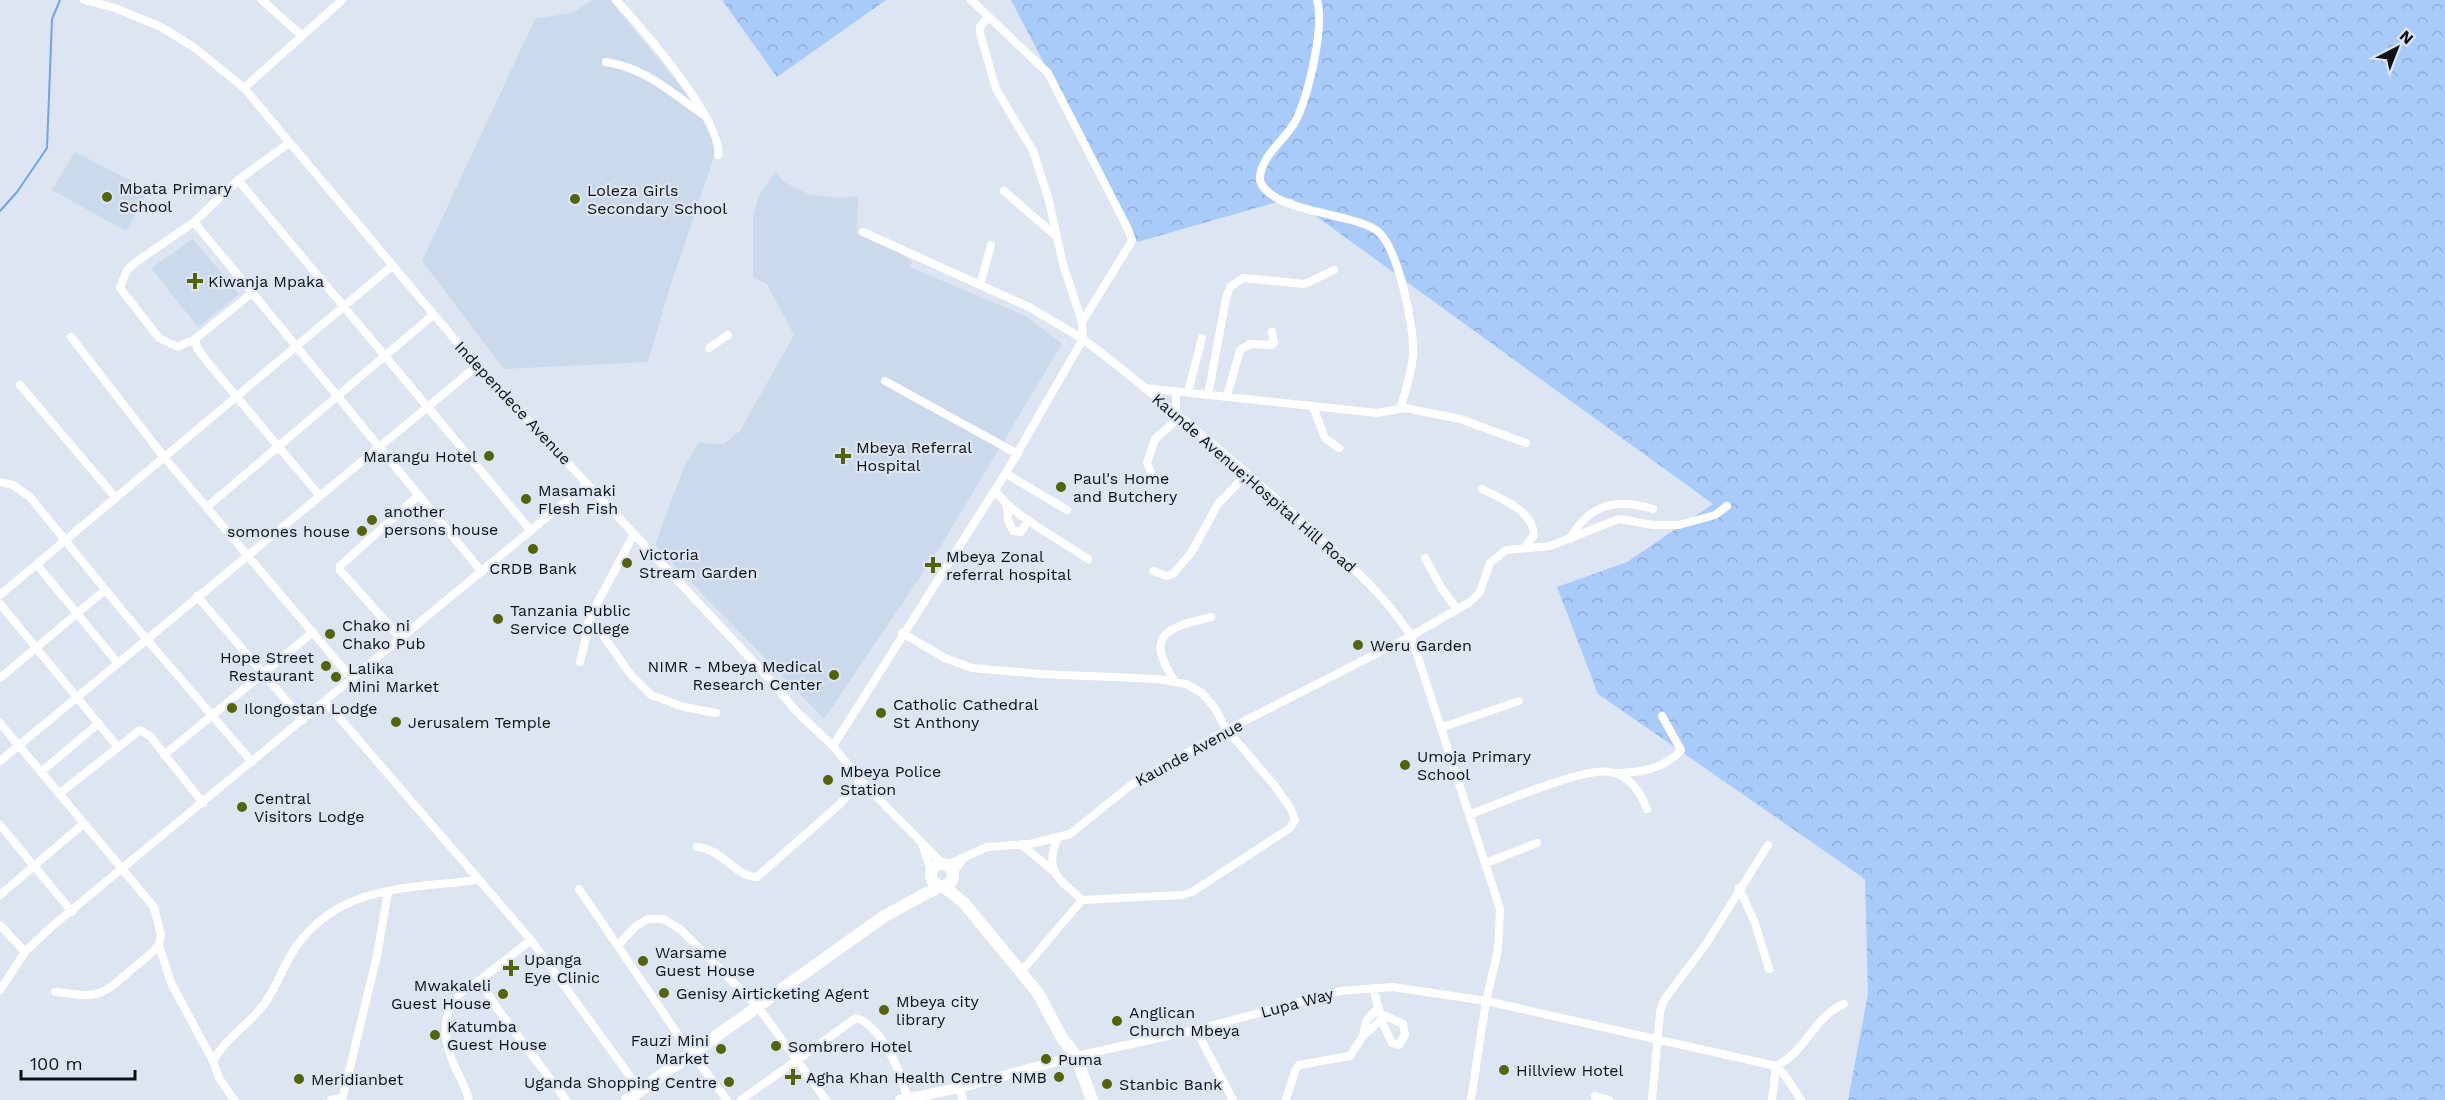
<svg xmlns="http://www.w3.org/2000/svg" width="2445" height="1100" font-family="'Work Sans',sans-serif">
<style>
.built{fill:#cbd9ec}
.forest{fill:url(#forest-crowns)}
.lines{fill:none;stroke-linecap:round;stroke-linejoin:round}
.stream{stroke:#71a4ea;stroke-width:2}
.minor{stroke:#fff;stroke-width:8}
.tertiary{stroke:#fff;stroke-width:10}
.secondary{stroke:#fff;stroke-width:12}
.poi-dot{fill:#53640b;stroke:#dce5f1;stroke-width:2}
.labels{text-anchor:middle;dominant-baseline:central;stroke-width:4.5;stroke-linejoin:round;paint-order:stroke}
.poi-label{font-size:16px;fill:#0e1115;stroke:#dce5f1;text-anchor:start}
.street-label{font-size:16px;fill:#0e1115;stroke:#dce5f1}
</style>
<defs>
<pattern id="forest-crowns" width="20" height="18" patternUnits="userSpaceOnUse" patternTransform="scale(1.5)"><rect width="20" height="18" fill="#a9cbfa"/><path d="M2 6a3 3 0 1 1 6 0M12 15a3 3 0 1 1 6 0" fill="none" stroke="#90add5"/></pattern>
</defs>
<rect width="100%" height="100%" fill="#dce5f1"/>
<!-- built -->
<path class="built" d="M 593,0 L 610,0 L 721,136 L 668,293 L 648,362 L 504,369 L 422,261 L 535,19 L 572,13 Z
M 75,152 L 149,190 L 126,231 L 52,190 Z
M 775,172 L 784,182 L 808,194 L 838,198 L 858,196 L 857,233 L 899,252 L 912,262 L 910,267 L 1025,316 L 1062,344 L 939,549 L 824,719 L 655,545 L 684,467 L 698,443 L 723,444 L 740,431 L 794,335 L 767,284 L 753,277 L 753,218 L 758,197 Z
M 193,239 L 239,294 L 198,327 L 151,268 Z"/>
<!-- forest -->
<path class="forest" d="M 722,0 L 886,0 L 777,77 Z
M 1011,0 L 2445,0 L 2445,1100 L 1848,1100 L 1868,994 L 1865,879 L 1598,694 L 1557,587 L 1627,562 L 1713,504 L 1291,198 L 1137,242 Z"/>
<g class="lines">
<!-- stream -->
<path class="stream" d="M 0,211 L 17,192 L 47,148 L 52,19 L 60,0"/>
<!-- minor -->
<path class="minor" d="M 84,0 L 115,8 L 161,27 L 195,48 L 244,88 L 477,366 L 763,672 L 798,713 L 833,746 L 861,781 L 943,864
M 262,0 L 301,35
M 616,0 C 641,27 723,121 718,155
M 1317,0 C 1325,27 1308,97 1295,122 C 1284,141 1258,159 1260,181 C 1273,213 1349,212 1376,230 C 1398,245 1415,329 1413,355 C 1412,373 1405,392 1400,409
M 988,17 L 980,27 L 980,33 L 996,89 L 1033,151 L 1048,197 L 1063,264 L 1082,322
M 606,62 C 645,68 671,92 702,114
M 244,88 L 342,0
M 238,180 L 531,531
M 1004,191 L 1057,237
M 194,222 L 482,572
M 863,232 L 1029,307 L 1083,339 L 1082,322 L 1130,244 L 1132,240 L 1128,229 L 1048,73 L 971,0
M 980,285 L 991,245
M 252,293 L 195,339 L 178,347 L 159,338 L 120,288 L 127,270 L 136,262 L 194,222 L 238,180 L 289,143
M 71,337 L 164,457 L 352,679
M 195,339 L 197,348 L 209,364 L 320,496
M 709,348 L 728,335
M 885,381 L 1018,454
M 20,385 L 116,498
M 1144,388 L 1377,413 L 1405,408 L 1460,419 L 1526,443
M 1188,392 L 1202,338
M 1208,395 L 1226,299 L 1230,287 L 1243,278 L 1305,284 L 1334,270
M 1227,396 L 1240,350 L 1250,344 L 1272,345 L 1274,342 L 1272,332
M 1313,407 L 1325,438 L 1339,448
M 1176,415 L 1176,391
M 1007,471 L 1008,475 L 1067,510
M 1151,472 L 1147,463 L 1155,439 L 1180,417
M 0,482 L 13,485 L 30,497 L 125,614 L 252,762
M 1482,489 C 1501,499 1533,510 1534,535 L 1524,548
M 995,490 C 1008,513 1064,542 1088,559
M 1007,504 L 1008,520 L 1013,531 L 1021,532 L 1028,520
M 207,507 L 433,315
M 1570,539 C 1589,504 1615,498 1653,509
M 1425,558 L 1442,589 L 1457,609
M 37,565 L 117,662
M 1153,571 L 1167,576 L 1173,574 L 1191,553 L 1218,504 L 1247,474
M 0,595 L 392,266
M 197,596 L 303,720
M 0,604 L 117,746
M 588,623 L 602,634 L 631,675 L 651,695 L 684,707 L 716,713
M 902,633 L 945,658 L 972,668 L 1041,674 L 1158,679 L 1186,684 L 1202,693 L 1214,707 L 1227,730 L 1275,786 L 1291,809 L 1295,820 L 1290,828 L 1192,892 L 1182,895 L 1082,900 C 1059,878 1044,873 1057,839
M 401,639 L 340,570 L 340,566 L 419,495
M 580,662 L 592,613 L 634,534
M 0,678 L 105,590
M 1174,680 C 1143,633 1170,627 1211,617
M 325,701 L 531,940 L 640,1090
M 0,723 L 154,907 L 161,935 L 159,945 C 151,955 141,961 131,970 C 98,999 98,997 55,992
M 1443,727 L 1519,701
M 833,746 L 1007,471 L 1083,339 C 1158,396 1230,458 1301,521 C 1340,557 1382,590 1411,636 L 1500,909 L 1498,950 L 1486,1001 L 1471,1100
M 164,755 L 313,632
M 0,761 L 477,366
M 41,772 L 99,723
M 1616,773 C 1639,773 1666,768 1681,750 L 1662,716
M 59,794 L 140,730 L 150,736 L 203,803
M 1469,815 C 1497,804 1584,767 1610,772 C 1630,775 1640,792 1647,809
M 0,825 L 72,912
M 922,843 L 931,871
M 1021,844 L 1053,871
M 697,847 C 723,849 735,877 757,877 L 840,804 L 861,781
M 1486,863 L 1537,843
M 947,865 L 987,847 L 1030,844 L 1070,834 L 1131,785 L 1227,730 L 1411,636 L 1470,602 L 1480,592 L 1490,563 L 1506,550 L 1550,546 L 1619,519 L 1653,525 L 1679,525 L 1715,515 L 1727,506
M 953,873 L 962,860
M 1739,888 L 1755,923 L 1769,969
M 579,889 L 679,1036 L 727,1100
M 0,895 L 83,824
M 0,925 L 25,952
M 531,940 L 480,980 L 496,1007 L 566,1100
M 619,944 L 636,926 L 648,919 L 663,919 L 680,929 L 758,1007 L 826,1100
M 159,945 L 171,983 L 213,1061
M 1022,971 L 1082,900
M 1373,988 L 1382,1022 L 1392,1043 L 1399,1045 L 1405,1035 L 1403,1024 L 1381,1014
M 0,990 L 25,952 L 50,928 L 587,484
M 1196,1030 L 1233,1100
M 1363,1036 L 1366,1021 L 1379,1007
M 1076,1056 L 1196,1030 L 1340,991 L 1393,987 L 1486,1001 L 1776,1066 L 1784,1074 L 1801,1100
M 959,1088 L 963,1100
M 1595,1096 L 1609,1100
M 234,1100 L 219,1078 L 213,1061 C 226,1037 252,1023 267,1000 C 279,982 285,961 298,944 C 343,884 409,889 477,880
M 331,1100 L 341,1098
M 342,1100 L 377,956 L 388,892
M 469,1100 C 465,1085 456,1072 451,1057 C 439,1022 447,996 480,980
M 741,1100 L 856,1018 C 882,1026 902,1074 907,1098
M 1286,1100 L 1295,1071 L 1299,1065 L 1350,1056 L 1363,1036 L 1382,1019
M 1652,1100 L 1660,1012 L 1664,1000 L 1706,944 L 1768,845
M 1772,1100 L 1776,1066 C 1805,1053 1814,1016 1844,1004"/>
<!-- tertiary -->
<path class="tertiary" d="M 900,1100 L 959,1088 L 1076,1056"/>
<!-- secondary -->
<path class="secondary" d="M931 875a11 11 0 1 1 22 0a11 11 0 1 1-22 0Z
M 943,886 L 964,903 L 1038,993 L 1062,1038 L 1076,1056 L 1092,1100
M 627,1100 L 883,917 L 940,886"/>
</g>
<!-- markers -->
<g class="poi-dot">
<circle cx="107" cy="197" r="6"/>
<circle cx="575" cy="199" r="6"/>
<path d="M192 272h6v6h6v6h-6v6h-6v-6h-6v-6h6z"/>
<circle cx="489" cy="456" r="6"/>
<path d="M840 447h6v6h6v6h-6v6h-6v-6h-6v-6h6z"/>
<circle cx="1061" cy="487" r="6"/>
<circle cx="526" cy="499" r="6"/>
<circle cx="372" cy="520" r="6"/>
<circle cx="362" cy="531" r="6"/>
<circle cx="533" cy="549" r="6"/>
<circle cx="627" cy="563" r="6"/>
<path d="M930 556h6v6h6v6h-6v6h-6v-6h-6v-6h6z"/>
<circle cx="498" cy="619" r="6"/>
<circle cx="330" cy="634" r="6"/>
<circle cx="1358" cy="645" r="6"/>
<circle cx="326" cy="666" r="6"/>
<circle cx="834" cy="675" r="6"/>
<circle cx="336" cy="677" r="6"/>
<circle cx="232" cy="708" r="6"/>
<circle cx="881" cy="713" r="6"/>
<circle cx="396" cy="722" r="6"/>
<circle cx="1405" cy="765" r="6"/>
<circle cx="828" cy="780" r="6"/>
<circle cx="242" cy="807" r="6"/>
<circle cx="643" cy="961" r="6"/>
<path d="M508 959h6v6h6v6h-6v6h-6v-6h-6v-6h6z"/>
<circle cx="664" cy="993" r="6"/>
<circle cx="503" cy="994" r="6"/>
<circle cx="884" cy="1010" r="6"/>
<circle cx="1117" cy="1021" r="6"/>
<circle cx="435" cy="1035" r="6"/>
<circle cx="776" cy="1046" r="6"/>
<circle cx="721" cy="1049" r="6"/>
<circle cx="1046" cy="1059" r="6"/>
<circle cx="1504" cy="1070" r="6"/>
<path d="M790 1068h6v6h6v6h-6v6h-6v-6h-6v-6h6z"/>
<circle cx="1059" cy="1077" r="6"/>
<circle cx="299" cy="1079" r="6"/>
<circle cx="729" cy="1082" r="6"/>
<circle cx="1107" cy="1084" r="6"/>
</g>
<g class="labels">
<!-- poi labels -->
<g class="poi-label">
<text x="119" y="188">Mbata Primary<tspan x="119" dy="18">School</tspan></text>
<text x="587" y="190">Loleza Girls<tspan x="587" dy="18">Secondary School</tspan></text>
<text x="208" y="281">Kiwanja Mpaka</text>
<text x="856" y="447">Mbeya Referral<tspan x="856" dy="18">Hospital</tspan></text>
<text x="477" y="456" text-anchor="end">Marangu Hotel</text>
<text x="1073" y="478">Paul's Home<tspan x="1073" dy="18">and Butchery</tspan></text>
<text x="538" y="490">Masamaki<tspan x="538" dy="18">Flesh Fish</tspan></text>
<text x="384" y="511">another<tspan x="384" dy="18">persons house</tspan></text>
<text x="350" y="531" text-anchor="end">somones house</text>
<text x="639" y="554">Victoria<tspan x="639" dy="18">Stream Garden</tspan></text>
<text x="946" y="556">Mbeya Zonal<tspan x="946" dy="18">referral hospital</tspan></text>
<text x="533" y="568" text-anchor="middle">CRDB Bank</text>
<text x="510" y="610">Tanzania Public<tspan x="510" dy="18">Service College</tspan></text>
<text x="342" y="625">Chako ni<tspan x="342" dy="18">Chako Pub</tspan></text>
<text x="1370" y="645">Weru Garden</text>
<text x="314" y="657" text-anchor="end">Hope Street<tspan x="314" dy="18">Restaurant</tspan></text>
<text x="822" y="666" text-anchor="end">NIMR - Mbeya Medical<tspan x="822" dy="18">Research Center</tspan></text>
<text x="348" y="668">Lalika<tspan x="348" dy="18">Mini Market</tspan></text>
<text x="893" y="704">Catholic Cathedral<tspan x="893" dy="18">St Anthony</tspan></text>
<text x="244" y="708">Ilongostan Lodge</text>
<text x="408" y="722">Jerusalem Temple</text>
<text x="1417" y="756">Umoja Primary<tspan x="1417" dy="18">School</tspan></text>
<text x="840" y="771">Mbeya Police<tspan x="840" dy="18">Station</tspan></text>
<text x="254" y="798">Central<tspan x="254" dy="18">Visitors Lodge</tspan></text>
<text x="655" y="952">Warsame<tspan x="655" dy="18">Guest House</tspan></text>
<text x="524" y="959">Upanga<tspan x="524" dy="18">Eye Clinic</tspan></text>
<text x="491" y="985" text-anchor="end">Mwakaleli<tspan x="491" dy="18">Guest House</tspan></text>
<text x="676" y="993">Genisy Airticketing Agent</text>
<text x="896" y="1001">Mbeya city<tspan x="896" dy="18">library</tspan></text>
<text x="1129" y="1012">Anglican<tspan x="1129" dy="18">Church Mbeya</tspan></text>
<text x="447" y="1026">Katumba<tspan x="447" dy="18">Guest House</tspan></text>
<text x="709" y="1040" text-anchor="end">Fauzi Mini<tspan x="709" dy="18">Market</tspan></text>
<text x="788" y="1046">Sombrero Hotel</text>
<text x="1058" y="1059">Puma</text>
<text x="1516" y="1070">Hillview Hotel</text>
<text x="806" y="1077">Agha Khan Health Centre</text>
<text x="1047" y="1077" text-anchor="end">NMB</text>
<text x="311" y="1079">Meridianbet</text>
<text x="717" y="1082" text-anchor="end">Uganda Shopping Centre</text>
<text x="1119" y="1084">Stanbic Bank</text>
</g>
<!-- street labels -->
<g class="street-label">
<text transform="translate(513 403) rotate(47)">Independece Avenue</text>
<text transform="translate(1254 483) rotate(41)">Kaunde Avenue;Hospital Hill Road</text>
<text transform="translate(1189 753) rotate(-29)">Kaunde Avenue</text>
<text transform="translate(1297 1003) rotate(-15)">Lupa Way</text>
</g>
</g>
<!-- north arrow -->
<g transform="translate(2397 48) rotate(42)" stroke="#dce5f1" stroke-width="4.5" paint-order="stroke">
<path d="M0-4.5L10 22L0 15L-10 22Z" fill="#0e1115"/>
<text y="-9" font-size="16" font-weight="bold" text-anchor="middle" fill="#0e1115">N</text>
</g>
<!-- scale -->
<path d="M21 1070v9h114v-9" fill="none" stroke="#0e1115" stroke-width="3"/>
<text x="30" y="1070" font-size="18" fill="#0e1115" stroke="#dce5f1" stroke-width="4.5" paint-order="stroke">100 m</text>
</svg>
